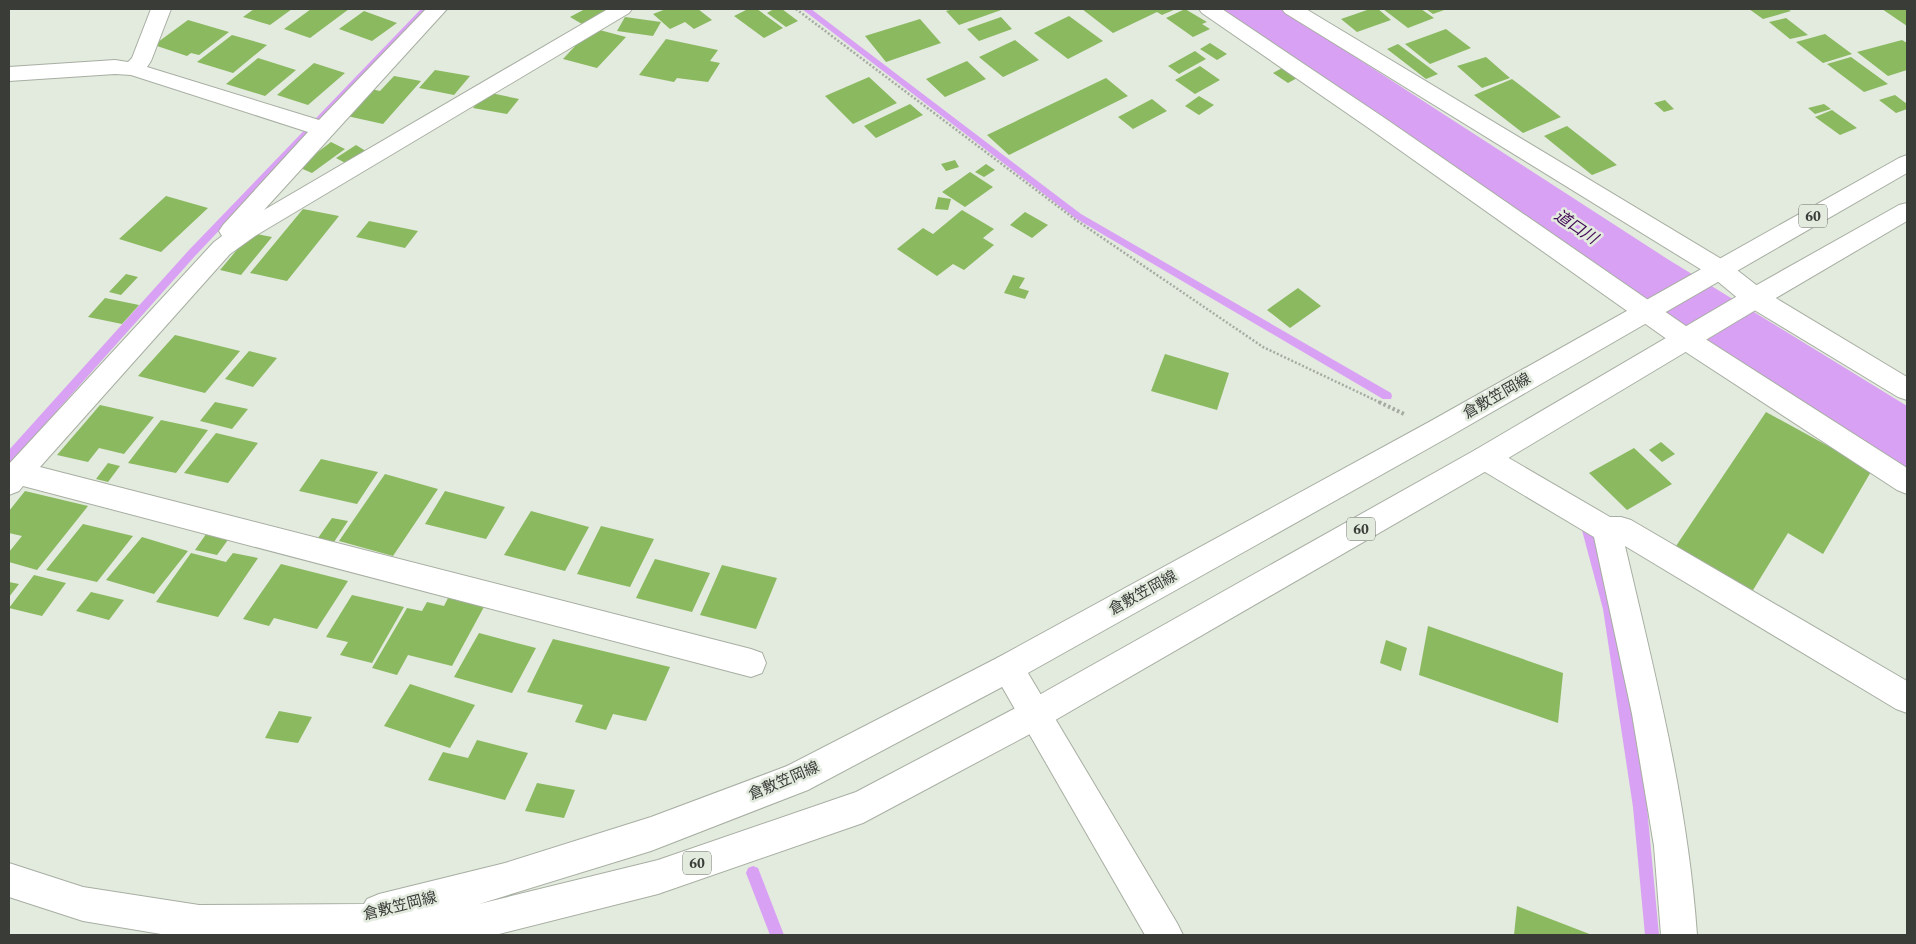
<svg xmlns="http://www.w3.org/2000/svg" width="1916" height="944" font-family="Spectral,'Noto Sans JP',serif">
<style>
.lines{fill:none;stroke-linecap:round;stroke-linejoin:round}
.stream{fill:#d9a1f4;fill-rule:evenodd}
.river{fill:#d9a1f4;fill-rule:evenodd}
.building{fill:#8ab960}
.street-casing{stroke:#a7aea2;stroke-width:2}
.secondary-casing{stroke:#a7aea2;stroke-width:2}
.primary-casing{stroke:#a7aea2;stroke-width:2}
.path-far1{stroke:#a6aba2;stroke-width:2.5;stroke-dasharray:2 2;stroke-linecap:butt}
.path{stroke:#a6aba2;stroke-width:4;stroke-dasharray:2.5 2.5;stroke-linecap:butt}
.street{fill:#fff;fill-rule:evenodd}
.secondary{fill:#fff;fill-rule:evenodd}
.primary{fill:#fff;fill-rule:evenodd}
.labels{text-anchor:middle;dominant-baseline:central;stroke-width:5;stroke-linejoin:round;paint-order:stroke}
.shield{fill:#e3eade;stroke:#6c7069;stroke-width:1}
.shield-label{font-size:14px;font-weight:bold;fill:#393c37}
.street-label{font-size:15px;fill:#393c37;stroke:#e3eade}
.water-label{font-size:16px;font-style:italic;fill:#420c56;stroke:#e3eade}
</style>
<rect width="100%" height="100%" fill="#e3eade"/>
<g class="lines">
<!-- stream -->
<path class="stream" d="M 421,9 L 429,9 L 195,256 L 13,460 L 9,462 L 9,450 L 189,250 Z
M 802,9 L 811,9 L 1081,214 L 1391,393 L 1392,396 L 1391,399 L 1383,399 L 1075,218 Z
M 1585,514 L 1589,515 L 1591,519 L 1615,609 L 1647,807 L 1659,935 L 1645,935 L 1633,807 L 1603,609 L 1579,519 L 1581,515 Z
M 753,866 L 758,868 L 784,935 L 770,935 L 746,873 L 748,868 Z"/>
<!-- river -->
<path class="river" d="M 1224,9 L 1281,9 L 1669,260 L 1907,406 L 1907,467 L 1884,459 L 1627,290 L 1231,19 Z"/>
</g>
<!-- building -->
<path class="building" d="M 254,9 L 292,9 L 270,25 L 243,17 Z
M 311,9 L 349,9 L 310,38 L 284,29 Z
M 585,9 L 608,9 L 582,24 L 570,17 Z
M 666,9 L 698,9 L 712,20 L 694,29 L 685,22 L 670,29 L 653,14 Z
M 748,9 L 757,9 L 783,28 L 764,38 L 734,16 Z
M 774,9 L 782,9 L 798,21 L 786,27 L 767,13 Z
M 953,9 L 1004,9 L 959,25 L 946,11 Z
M 1082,9 L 1176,9 L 1162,15 L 1157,12 L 1113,33 Z
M 1185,9 L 1207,22 L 1202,24 L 1210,29 L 1193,37 L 1166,18 Z
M 1370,9 L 1378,9 L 1391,20 L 1357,32 L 1341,19 Z
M 1383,9 L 1421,9 L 1434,18 L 1408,28 Z
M 1426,9 L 1447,9 L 1433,14 Z
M 1749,9 L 1787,9 L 1791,11 L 1763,19 Z
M 1882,9 L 1907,9 L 1907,26 Z
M 364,11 L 397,23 L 372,41 L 339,29 Z
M 1069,16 L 1103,41 L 1068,59 L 1034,33 Z
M 625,17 L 661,22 L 653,36 L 617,31 Z
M 1001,17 L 1012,29 L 979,41 L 967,29 Z
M 1786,18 L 1808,35 L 1790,39 L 1769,22 Z
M 920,19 L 941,43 L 886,62 L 865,36 Z
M 188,20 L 229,32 L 199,55 L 191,53 L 187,56 L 154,45 Z
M 592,28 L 626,37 L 597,68 L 563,59 Z
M 1446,29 L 1471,48 L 1430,64 L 1405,44 Z
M 1825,34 L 1852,54 L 1823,63 L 1796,42 Z
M 232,35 L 267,45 L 233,73 L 197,62 Z
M 666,39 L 718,50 L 710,61 L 720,63 L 708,82 L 677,78 L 674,82 L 639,75 Z
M 1015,40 L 1039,60 L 1003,77 L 979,57 Z
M 1902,40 L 1907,43 L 1907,70 L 1888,76 L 1857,52 Z
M 1210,43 L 1227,54 L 1217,60 L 1200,49 Z
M 1398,44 L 1438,74 L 1426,79 L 1387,49 Z
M 1195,51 L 1206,59 L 1179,74 L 1168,66 Z
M 1486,57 L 1510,78 L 1482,88 L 1457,66 Z
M 1851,57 L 1888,84 L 1864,92 L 1827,64 Z
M 258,58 L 296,70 L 265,96 L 226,84 Z
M 967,61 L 986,79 L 945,97 L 926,79 Z
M 314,63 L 345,73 L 308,105 L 277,95 Z
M 1200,66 L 1220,80 L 1195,94 L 1175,80 Z
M 1284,67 L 1299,77 L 1288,83 L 1273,73 Z
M 435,70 L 470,76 L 454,95 L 419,88 Z
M 394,76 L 421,81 L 383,124 L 347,116 L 371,89 L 380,91 Z
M 869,77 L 897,103 L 853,124 L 825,96 Z
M 1106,78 L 1128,96 L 1009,155 L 987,135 Z
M 1512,79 L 1561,117 L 1523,133 L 1474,95 Z
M 486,92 L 519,99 L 507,114 L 473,108 Z
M 1895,95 L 1907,104 L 1907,109 L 1896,113 L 1879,100 Z
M 1199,96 L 1214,105 L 1199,115 L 1185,106 Z
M 1152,99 L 1167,111 L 1133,129 L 1118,117 Z
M 1665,100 L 1674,109 L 1664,112 L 1654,103 Z
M 910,104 L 923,115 L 876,138 L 864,126 Z
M 1824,104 L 1831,109 L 1815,114 L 1808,108 Z
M 1832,110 L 1857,128 L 1840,135 L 1815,117 Z
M 1567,126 L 1617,165 L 1592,175 L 1544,136 Z
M 331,142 L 345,149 L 312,173 L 298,167 Z
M 356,145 L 369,153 L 349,165 L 336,158 Z
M 955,160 L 959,167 L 946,171 L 941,164 Z
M 986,164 L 995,170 L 984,177 L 975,172 Z
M 970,172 L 993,187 L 965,207 L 942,192 Z
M 166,196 L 208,208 L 161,252 L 119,239 Z
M 938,197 L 951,199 L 948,210 L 935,209 Z
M 303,209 L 339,216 L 287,281 L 250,273 Z
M 962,210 L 994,229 L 983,238 L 994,245 L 964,270 L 953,264 L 937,276 L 897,249 L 923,228 L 933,234 Z
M 1025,212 L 1048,225 L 1032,238 L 1010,225 Z
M 369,221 L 418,231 L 405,248 L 356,237 Z
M 251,233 L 272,237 L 241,275 L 220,270 Z
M 126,274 L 138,277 L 121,295 L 109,292 Z
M 1013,275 L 1025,278 L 1019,288 L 1029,291 L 1025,299 L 1004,293 Z
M 1298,288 L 1321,306 L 1290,328 L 1267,310 Z
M 105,298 L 139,305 L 122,324 L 88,317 Z
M 175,335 L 240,351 L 205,393 L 138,376 Z
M 249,351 L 277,358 L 253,387 L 225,379 Z
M 1165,354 L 1229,373 L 1217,410 L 1151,391 Z
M 215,402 L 248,409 L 232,429 L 200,421 Z
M 100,405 L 154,417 L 124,454 L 99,448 L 88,462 L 57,455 Z
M 1766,412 L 1872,470 L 1823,554 L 1788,533 L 1750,595 L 1674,549 Z
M 161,420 L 208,430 L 176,473 L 128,463 Z
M 216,433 L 258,443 L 228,483 L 184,473 Z
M 1661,442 L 1675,454 L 1662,462 L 1649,450 Z
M 1634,448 L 1672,484 L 1627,510 L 1589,473 Z
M 321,459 L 378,472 L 357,504 L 299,491 Z
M 108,463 L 120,466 L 108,482 L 96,479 Z
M 385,474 L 438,489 L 393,556 L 339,541 Z
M 25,491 L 88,506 L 37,570 L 9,562 L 9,552 L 22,536 L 9,533 L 9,511 Z
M 445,491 L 505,507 L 486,539 L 425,524 Z
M 531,511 L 589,527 L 565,571 L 504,555 Z
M 332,518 L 348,521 L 334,542 L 318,538 Z
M 83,524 L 133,536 L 97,582 L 46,570 Z
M 601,526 L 654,539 L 630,587 L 577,574 Z
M 211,527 L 233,533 L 217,555 L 195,550 Z
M 142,537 L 188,551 L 154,594 L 106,580 Z
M 191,553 L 226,562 L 233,553 L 258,558 L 218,617 L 156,602 Z
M 655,559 L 710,573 L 692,612 L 636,598 Z
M 281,564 L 348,581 L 317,629 L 274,618 L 269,626 L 243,619 Z
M 722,565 L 777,578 L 756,629 L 700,615 Z
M 34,575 L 66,583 L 42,616 L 9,608 Z
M 9,582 L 19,584 L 9,597 Z
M 91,592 L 124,600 L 109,620 L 76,611 Z
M 352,595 L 404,607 L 372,663 L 340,655 L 348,642 L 326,637 Z
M 449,596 L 485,605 L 452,666 L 408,655 L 397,675 L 372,668 L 407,608 L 422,611 L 427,602 L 444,606 Z
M 1428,626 L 1563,673 L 1558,723 L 1419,675 Z
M 479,633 L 536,648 L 512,693 L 454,677 Z
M 553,639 L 670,667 L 646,721 L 613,714 L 606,730 L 575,722 L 583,705 L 527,692 Z
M 1386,640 L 1407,648 L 1401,671 L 1380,663 Z
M 410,684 L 475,705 L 450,748 L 384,726 Z
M 279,711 L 312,717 L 298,743 L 265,738 Z
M 477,740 L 528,753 L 505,800 L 428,780 L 443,752 L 468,758 Z
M 537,783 L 575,790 L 564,818 L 525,811 Z
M 1517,906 L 1592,935 L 1514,935 Z"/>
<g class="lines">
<defs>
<path id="street" d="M 151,9 L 171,9 L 151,61 L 147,67 L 319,120 L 426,9 L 447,9 L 264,210 L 608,9 L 632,9 L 629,13 L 255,236 L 230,254 L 40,467 L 751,649 L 762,653 L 766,663 L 762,673 L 751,677 L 23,486 L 19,491 L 9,495 L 9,464 L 214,242 L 222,236 L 219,231 L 223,225 L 308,132 L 131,75 L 115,74 L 9,81 L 9,67 L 115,60 L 128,62 L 132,58 Z
M 1199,9 L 1222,9 L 1386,119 L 1696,333 L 1907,468 L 1907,494 L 1897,490 L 1678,347 L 1370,129 L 1202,13 Z
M 1282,9 L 1306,9 L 1728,263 L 1764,291 L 1907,377 L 1907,400 L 1898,397 L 1746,305 L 1710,275 L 1285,13 Z
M 1485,447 L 1495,450 L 1610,517 L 1621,517 L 1631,520 L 1907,681 L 1907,713 L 1896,709 L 1625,546 C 1655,674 1688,803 1697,935 L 1661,935 L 1654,846 L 1632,714 L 1594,537 L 1475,466 L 1471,458 L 1475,450 Z"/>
<path id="secondary" d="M 1008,654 L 1019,658 L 1177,923 L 1183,935 L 1145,935 L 997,678 L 993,668 L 997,658 Z"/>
<path id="primary" d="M 1907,155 L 1907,173 L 1447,438 L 1019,678 L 808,790 L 651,851 L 479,904 L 658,860 L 856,792 L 1023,704 L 1475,450 L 1746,291 L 1899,205 L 1907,203 L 1907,221 L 1764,305 L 1495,466 L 1045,726 L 863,823 L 658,894 L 495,935 L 167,935 L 83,921 L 9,897 L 9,863 L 83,887 L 199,905 L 364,904 L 367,899 L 379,894 L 505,863 L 651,817 L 787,766 L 997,658 L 1429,422 L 1899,158 Z"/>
</defs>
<!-- street casing -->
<use href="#street" class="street-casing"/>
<!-- secondary casing -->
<use href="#secondary" class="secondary-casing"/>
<!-- primary casing -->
<use href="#primary" class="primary-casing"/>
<!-- path-far1 -->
<path class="path-far1" d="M 796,9 L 1076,220 L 1263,347 L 1381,403"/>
<!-- path -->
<path class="path" d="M 1379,402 L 1404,414"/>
<!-- street -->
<use href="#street" class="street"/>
<!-- secondary -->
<use href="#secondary" class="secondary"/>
<!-- primary -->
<use href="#primary" class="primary"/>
</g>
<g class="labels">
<!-- shield labels -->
<g class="shield">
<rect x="1799" y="204.5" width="28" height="23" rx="4"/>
<rect x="1347" y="517.5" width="28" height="23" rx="4"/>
<rect x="683" y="851.5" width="28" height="23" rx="4"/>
</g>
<g class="shield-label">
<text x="1813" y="216">60</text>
<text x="1361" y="529">60</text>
<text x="697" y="863">60</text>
</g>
<!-- street labels -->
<g class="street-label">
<text transform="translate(1497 396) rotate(-30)">倉敷笠岡線</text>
<text transform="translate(1143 593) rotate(-29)">倉敷笠岡線</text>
<text transform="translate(784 781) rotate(-23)">倉敷笠岡線</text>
<text transform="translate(400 906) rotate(-14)">倉敷笠岡線</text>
</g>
<!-- water labels -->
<g class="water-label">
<text transform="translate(1576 227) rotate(34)">道口川</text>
</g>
</g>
<!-- border -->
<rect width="1916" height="944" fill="none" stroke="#393c37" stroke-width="20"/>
</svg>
